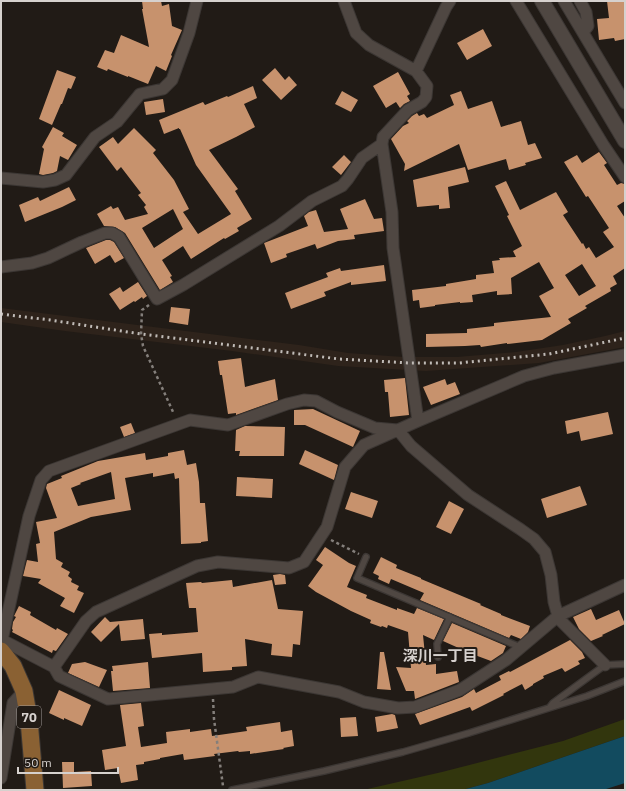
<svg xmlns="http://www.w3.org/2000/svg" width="626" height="791" font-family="'IBM Plex Sans','Noto Sans JP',sans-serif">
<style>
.built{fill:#2e231b}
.green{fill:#32360d}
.water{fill:#124b5f}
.building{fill:#c7926d;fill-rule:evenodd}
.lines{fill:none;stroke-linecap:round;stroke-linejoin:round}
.service-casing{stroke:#3c3734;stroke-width:8}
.minor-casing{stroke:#3c3734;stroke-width:13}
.tertiary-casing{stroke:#3c3734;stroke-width:16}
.primary-casing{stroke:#3c3734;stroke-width:19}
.path{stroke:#847f7b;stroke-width:2.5;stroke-dasharray:3 3;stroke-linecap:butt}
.service{stroke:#4f4742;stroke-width:5.5}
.minor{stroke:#4f4742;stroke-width:11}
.tertiary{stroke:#4f4742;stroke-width:14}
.primary{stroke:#8a6133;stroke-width:17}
.rail{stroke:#c0bbb7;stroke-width:3;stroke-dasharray:2 4;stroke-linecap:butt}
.labels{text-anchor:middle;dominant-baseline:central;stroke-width:4;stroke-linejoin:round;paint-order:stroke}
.shield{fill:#211b16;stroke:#a09a97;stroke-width:1}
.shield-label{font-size:13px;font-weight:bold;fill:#d6d1ce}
.neighbourhood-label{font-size:15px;font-weight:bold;fill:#d6d1ce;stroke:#211b16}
</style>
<rect width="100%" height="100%" fill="#211b16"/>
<!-- built -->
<path class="built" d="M 1,308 L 299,345 L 348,353 L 403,357 L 457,357 L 516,352 L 563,345 L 605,336 L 625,331 L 625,347 L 539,363 L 426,371 L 338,366 L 232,351 L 65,331 L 1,322 Z"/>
<!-- green -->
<path class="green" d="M 625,719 L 625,736 L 488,783 L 462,790 L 363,790 L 442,772 L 563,741 Z"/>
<!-- water -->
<path class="water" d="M 625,736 L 625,783 L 603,790 L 462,790 L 488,783 Z"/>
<!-- building -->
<path class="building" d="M 142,1 L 161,1 L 162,6 L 169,4 L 172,26 L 182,30 L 171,55 L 172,56 L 166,71 L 156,66 L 148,84 L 128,76 L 128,77 L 108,69 L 107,71 L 97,67 L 105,50 L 114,53 L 121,35 L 149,47 L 142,9 L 143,9 Z
M 607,1 L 624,1 L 625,10 L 625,39 L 615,41 L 614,38 L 599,40 L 597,19 L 609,18 Z
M 483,29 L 492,46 L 467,60 L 457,43 Z
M 275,68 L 285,80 L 289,76 L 297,85 L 281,100 L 262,80 Z
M 57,70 L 76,77 L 71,89 L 68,88 L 62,104 L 61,104 L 52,125 L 39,119 Z
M 398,72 L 410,94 L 407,96 L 410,101 L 404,104 L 400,108 L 396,102 L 386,108 L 373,86 Z
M 253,86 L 257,98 L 244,104 L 255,127 L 236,137 L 209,150 L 238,189 L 235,191 L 252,219 L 237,228 L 239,231 L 225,239 L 224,238 L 191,259 L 183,246 L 162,260 L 172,276 L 170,277 L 173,282 L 160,290 L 125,233 L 115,227 L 104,226 L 97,214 L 111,206 L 113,209 L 118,207 L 125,220 L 148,214 L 144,207 L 146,205 L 138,195 L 141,193 L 121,167 L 117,171 L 99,147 L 113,137 L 118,144 L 134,128 L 156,150 L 153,153 L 174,180 L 189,209 L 183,212 L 198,234 L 231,214 L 196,165 L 180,129 L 179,129 L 179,128 L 164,134 L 159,120 L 203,102 L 205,105 L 227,96 L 228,97 ZM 173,209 L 183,229 L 154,248 L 142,228 Z
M 342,91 L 358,100 L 351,112 L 335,104 Z
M 461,91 L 468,109 L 492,101 L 501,127 L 521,121 L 528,145 L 535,143 L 542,158 L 525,163 L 526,165 L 509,170 L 506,159 L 468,170 L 459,144 L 404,171 L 405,164 L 391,139 L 403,126 L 409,123 L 407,121 L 412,116 L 417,113 L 419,116 L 424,114 L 427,118 L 454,105 L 450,95 Z
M 163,99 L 165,112 L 146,115 L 144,102 Z
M 53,127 L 64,133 L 62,136 L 77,145 L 68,160 L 60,156 L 57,171 L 53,173 L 43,175 L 39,174 L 44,149 L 42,147 Z
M 599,152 L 607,163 L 604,165 L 617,185 L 621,183 L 625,184 L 625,201 L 617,206 L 625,218 L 625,268 L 613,276 L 617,284 L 610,288 L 611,291 L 585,306 L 587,308 L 568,319 L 571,323 L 542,340 L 507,344 L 507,343 L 481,347 L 480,345 L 465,346 L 426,347 L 426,334 L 467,333 L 467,329 L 494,326 L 494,323 L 551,317 L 539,296 L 554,288 L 539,262 L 511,278 L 512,294 L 497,295 L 497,291 L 472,295 L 473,302 L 460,303 L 460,302 L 435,305 L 435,306 L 420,308 L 419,300 L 413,301 L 412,290 L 446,286 L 446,284 L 476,279 L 476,275 L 494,273 L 492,261 L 500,260 L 499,258 L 516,257 L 513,251 L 522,246 L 507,216 L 509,215 L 495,186 L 506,181 L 520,210 L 556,192 L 568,212 L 563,215 L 582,244 L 583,243 L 586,249 L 589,247 L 596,258 L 614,247 L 603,232 L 609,228 L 592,202 L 588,196 L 586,197 L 564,162 L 577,155 L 582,163 ZM 582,264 L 596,286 L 579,296 L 565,275 Z
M 344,155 L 351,162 L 341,175 L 332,167 Z
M 465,167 L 469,182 L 448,187 L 450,208 L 439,209 L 439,205 L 417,207 L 413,180 Z
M 69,187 L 76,200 L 62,207 L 25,222 L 19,205 L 38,197 L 40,201 Z
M 365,199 L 374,219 L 382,218 L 384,231 L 354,235 L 355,239 L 338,241 L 317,249 L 315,244 L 286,254 L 287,257 L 271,263 L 264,243 L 308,226 L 304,216 L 309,212 L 316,210 L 324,232 L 348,229 L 340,209 Z
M 106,240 L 110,240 L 114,242 L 124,258 L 115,263 L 110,255 L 95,264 L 86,248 Z
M 384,265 L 386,281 L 351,285 L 351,282 L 324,292 L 326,296 L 291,309 L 285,293 L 328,277 L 326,273 L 340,268 L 341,271 Z
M 138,282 L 147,296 L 143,299 L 142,297 L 135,302 L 134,301 L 120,310 L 109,294 L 120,287 L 123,292 Z
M 171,307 L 190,309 L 188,325 L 169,322 Z
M 241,358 L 245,387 L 275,379 L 278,400 L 236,415 L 236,413 L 228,414 L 222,375 L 220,375 L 218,361 Z
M 405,378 L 409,415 L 390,417 L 388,392 L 385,392 L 384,380 Z
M 445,379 L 447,385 L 455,382 L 460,394 L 431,405 L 423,387 Z
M 313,409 L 360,431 L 353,447 L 305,425 L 294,425 L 294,410 Z
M 608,412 L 613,434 L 581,441 L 579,431 L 567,434 L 565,421 Z
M 131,423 L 135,433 L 124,437 L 120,427 Z
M 245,426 L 285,427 L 284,456 L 239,456 L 240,451 L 235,451 L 236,430 Z
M 184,450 L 187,465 L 196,463 L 199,482 L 200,503 L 205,503 L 208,541 L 201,542 L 201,543 L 181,544 L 179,478 L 175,479 L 174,473 L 153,477 L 153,473 L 125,478 L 131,510 L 91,517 L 54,532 L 56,559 L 63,563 L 61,567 L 70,572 L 68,576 L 72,579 L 71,582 L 79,586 L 77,590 L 84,593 L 74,613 L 60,606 L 65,598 L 38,583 L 41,579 L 23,576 L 27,560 L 38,562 L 36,544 L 40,543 L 36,522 L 57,518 L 46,488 L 47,484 L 62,478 L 61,476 L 98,461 L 145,453 L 146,460 L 168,456 L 168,453 ZM 111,472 L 115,499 L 78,506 L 71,488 L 81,484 L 80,483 Z
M 305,450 L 338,465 L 334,480 L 299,464 Z
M 237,477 L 273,479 L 272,498 L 236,496 Z
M 580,486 L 587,505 L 547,518 L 541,499 Z
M 351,492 L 378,501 L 372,518 L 345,509 Z
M 449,501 L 464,509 L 451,534 L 436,527 Z
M 325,547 L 349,563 L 356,566 L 347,587 L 367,595 L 366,598 L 397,610 L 397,608 L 414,614 L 417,608 L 444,619 L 434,640 L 423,635 L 426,665 L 436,664 L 436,674 L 457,671 L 459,682 L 415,699 L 414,691 L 406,691 L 396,667 L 411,668 L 408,632 L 388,625 L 387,628 L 382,626 L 381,627 L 370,623 L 371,620 L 351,611 L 316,592 L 308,586 L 323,565 L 316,560 Z
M 381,557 L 397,565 L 396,568 L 421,578 L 421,579 L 481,604 L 480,605 L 501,614 L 501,615 L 530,626 L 528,632 L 521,639 L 511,635 L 509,638 L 420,600 L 424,593 L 391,579 L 389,584 L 378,579 L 379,576 L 373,573 Z
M 280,574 L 285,575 L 286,584 L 275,585 L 273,575 Z
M 232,580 L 233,587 L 272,580 L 278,609 L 303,611 L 300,645 L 293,644 L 292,657 L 271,655 L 272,644 L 245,639 L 247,666 L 232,667 L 232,670 L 203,672 L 202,653 L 152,658 L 149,634 L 162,633 L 162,635 L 198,632 L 196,608 L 189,608 L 186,583 L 201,582 L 202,583 Z
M 19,606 L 31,612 L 30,615 L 56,630 L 57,628 L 68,634 L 56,651 L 53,650 L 52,653 L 12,632 L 13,630 L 12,629 L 13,622 L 16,617 L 14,616 Z
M 591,609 L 596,620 L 619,610 L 625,624 L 602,635 L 603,636 L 591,641 L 579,629 L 573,617 Z
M 105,617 L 110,622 L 143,619 L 145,639 L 121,641 L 119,624 L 101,642 L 91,632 Z
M 452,623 L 506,646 L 503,653 L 491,661 L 472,654 L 443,641 Z
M 570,640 L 582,652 L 585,658 L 578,661 L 580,664 L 565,672 L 562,668 L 543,676 L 544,678 L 533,684 L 533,685 L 525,690 L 522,684 L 503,694 L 504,695 L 472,711 L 470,707 L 420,725 L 415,714 L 462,697 L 474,689 L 476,693 L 501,680 L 499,676 L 509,671 L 510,672 Z
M 380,652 L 384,652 L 391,690 L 377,689 Z
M 85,662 L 107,670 L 99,687 L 68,673 L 72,664 Z
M 148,662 L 150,688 L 113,691 L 111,671 L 113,671 L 112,666 Z
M 59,690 L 91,705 L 82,726 L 64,718 L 64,720 L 49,713 Z
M 141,703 L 144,726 L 138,727 L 141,747 L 167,743 L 166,732 L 190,729 L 190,732 L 211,729 L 212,736 L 247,731 L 246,727 L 280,722 L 281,732 L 292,730 L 294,746 L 283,748 L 284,749 L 250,754 L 250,751 L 239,752 L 238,751 L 214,754 L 215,756 L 184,760 L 183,754 L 160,758 L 160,759 L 144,762 L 144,764 L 136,765 L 138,780 L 121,783 L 118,768 L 105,770 L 102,750 L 126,746 L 120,705 Z
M 392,714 L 395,715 L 398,728 L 377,732 L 375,717 Z
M 356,717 L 358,736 L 341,737 L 340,718 Z
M 62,762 L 74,762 L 74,772 L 91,771 L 92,786 L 63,788 Z"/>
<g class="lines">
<defs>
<path id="service" d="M 366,557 L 357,578 L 520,647
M 438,657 L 437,644 L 450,617
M 550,707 L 553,703 L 605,665 L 625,664
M 232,790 L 324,771 L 403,752 L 469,733 L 587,696 L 625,681"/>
<path id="minor" d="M 344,1 L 356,33 L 369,45 L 416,71 L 427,86 L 426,97 L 422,102 L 408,110 L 383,137 L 382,144 L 392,212 L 393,248 L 418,421
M 516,1 L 604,146 L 625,177
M 564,1 L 625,103
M 580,1 L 586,12 L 588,26 L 583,32
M 416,71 L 446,7 L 450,1
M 1,178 L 43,182 L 55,180 L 66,175 L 95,137 L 117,122 L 140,94 L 163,89 L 172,80 L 189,33 L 197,1
M 1,267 L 32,263 L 48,258 L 82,242 L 105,233 L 112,233 L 119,237 L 157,299 L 183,285 L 279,226 L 312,201 L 342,186 L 348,179 L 362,158 L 382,144
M 2,640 L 54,667 L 59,676 L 108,699 L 233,687 L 258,677 L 339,692 L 364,702 L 398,708 L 415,707 L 460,690 L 506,660 L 558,616 L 625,585
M 1,641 L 2,640 L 29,516 L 41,480 L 49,471 L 190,420 L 228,425 L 287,404 L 304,400 L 316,401 L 337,412 L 375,428 L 398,430 L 411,446 L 468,495 L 520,529 L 534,539 L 545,552 L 551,575 L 554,602 L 558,616 L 561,621 L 605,665
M 54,667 L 86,621 L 96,612 L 197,566 L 218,562 L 289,568 L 304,562 L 327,527 L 345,467 L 364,445 L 418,421 L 524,376 L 554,368 L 625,355
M 1,778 L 13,703 L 24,691"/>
<path id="tertiary" d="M 542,1 L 625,141"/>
<path id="primary" d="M 1,651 L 13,666 L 24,691 L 29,720 L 35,790"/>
</defs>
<!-- service casing -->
<use href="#service" class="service-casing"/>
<!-- minor casing -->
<use href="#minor" class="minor-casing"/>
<!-- tertiary casing -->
<use href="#tertiary" class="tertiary-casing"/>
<!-- primary casing -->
<use href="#primary" class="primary-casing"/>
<!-- path -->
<path class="path" d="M 149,305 L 142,310 L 141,334 L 143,346 L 174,414
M 331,540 L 359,554
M 213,699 L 214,719 L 223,786"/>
<!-- service -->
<use href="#service" class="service"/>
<!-- minor -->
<use href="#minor" class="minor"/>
<!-- tertiary -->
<use href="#tertiary" class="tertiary"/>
<!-- primary -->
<use href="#primary" class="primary"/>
<!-- rail -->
<path class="rail" d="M 1,314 L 50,320 L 141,334 L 339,359 L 410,363 L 459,363 L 549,354 L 625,338"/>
</g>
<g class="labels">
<!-- shield labels -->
<rect class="shield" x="17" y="706" width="24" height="22" rx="3"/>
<g class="shield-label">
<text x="29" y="717">70</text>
</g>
<!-- neighbourhood labels -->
<g class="neighbourhood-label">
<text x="440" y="655">深川一丁目</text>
</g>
</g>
<!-- border -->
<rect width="626" height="791" fill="none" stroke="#d6d1ce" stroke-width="4"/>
<!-- scale -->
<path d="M18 767v6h100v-6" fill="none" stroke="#d6d1ce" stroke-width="2"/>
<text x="24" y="767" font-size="12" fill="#d6d1ce" stroke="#211b16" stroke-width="3" paint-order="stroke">50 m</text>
</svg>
